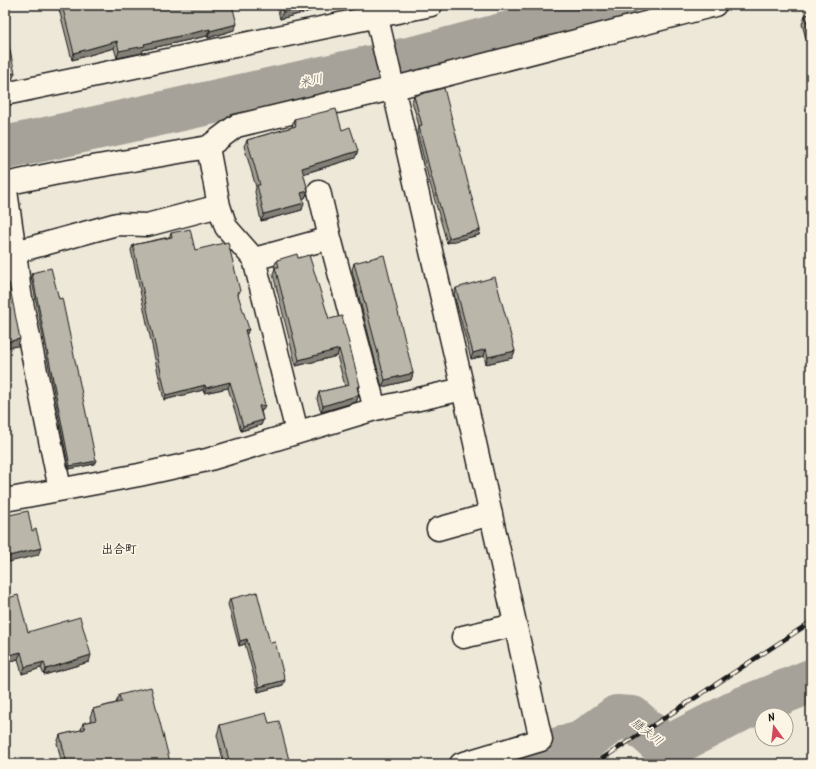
<svg xmlns="http://www.w3.org/2000/svg" width="816" height="769" font-family="Kalam,'Klee One',sans-serif">
<style>
.lines{fill:none;stroke-linecap:round;stroke-linejoin:round}
.river{stroke:#a7a299;stroke-width:44}
.minor-casing{stroke:#1c1c1c;stroke-width:25}
.minor{stroke:#fcf5e5;stroke-width:22}
.rail-casing{stroke:#1c1c1c;stroke-width:4.5}
.rail{stroke:#fcf5e5;stroke-width:3;stroke-dasharray:9;stroke-linecap:butt}
.wall{fill:#a09d92;stroke:#1c1c1c}
.shaded-wall{fill:#827f77;stroke:#1c1c1c}
.building{fill:#bab6aa;stroke:#1c1c1c}
.labels{text-anchor:middle;dominant-baseline:central;stroke-width:3.5;stroke-linejoin:round;paint-order:stroke}
.water-label{font-size:12px;font-style:italic;fill:#5b5854;stroke:#fcf5e5}
.neighbourhood-label{font-size:12px;font-weight:bold;fill:#1c1c1c;stroke:#fcf5e5}
</style>
<rect width="100%" height="100%" fill="#eee8d9"/>
<filter id="ink" filterUnits="userSpaceOnUse"><feTurbulence type="fractalNoise" baseFrequency=".025" numOctaves="2"/><feDisplacementMap in="SourceGraphic" scale="8" xChannelSelector="R" yChannelSelector="G"/><feConvolveMatrix kernelMatrix="1 2 1 2 8 2 1 2 1" color-interpolation-filters="sRGB"/></filter>
<g filter="url(#ink)">
<g class="lines">
<!-- river -->
<path class="river" d="M 5,148 L 422,56 L 616,5
M 502,764 L 581,743 L 617,717 L 632,718 L 666,748 L 744,708 L 811,681"/>
<defs>
<path id="minor" d="M 374,5 L 463,389 L 541,740 L 461,764
M 5,94 L 431,5
M 5,184 L 58,173 L 208,147 L 236,126 L 395,88 L 715,5
M 5,184 L 15,252 L 117,224 L 147,225 L 219,206 L 208,147
M 319,191 L 330,238
M 219,206 L 226,227 L 254,259 L 297,432
M 15,252 L 20,293 L 60,489
M 254,259 L 330,238 L 375,409
M 5,500 L 139,475 L 207,460 L 375,409 L 463,389
M 438,529 L 491,514
M 463,637 L 515,625"/>
</defs>
<!-- minor casing -->
<use href="#minor" class="minor-casing"/>
<!-- minor -->
<use href="#minor" class="minor"/>
<defs>
<path id="rail" d="M 594,764 L 811,622"/>
</defs>
<!-- rail casing -->
<use href="#rail" class="rail-casing"/>
<!-- rail -->
<use href="#rail" class="rail"/>
</g>
<!-- wall -->
<path class="wall" d="M 58,5 L 235,5 L 232,6 L 234,30 L 208,38 L 207,36 L 143,50 L 142,53 L 117,58 L 114,48 L 72,60 Z
M 277,5 L 325,5 L 325,7 L 280,19 Z
M 811,14 L 811,57 L 802,24 L 805,15 Z
M 414,96 L 480,230 L 479,235 L 447,243 L 429,180 L 417,131 L 419,126 L 412,101 Z
M 294,119 L 342,130 L 355,158 L 303,174 L 308,191 L 305,198 L 303,198 L 302,210 L 261,221 L 255,192 L 256,187 L 244,146 L 247,140 L 292,127 L 292,126 Z
M 171,233 L 195,250 L 240,291 L 238,295 L 247,334 L 246,334 L 263,410 L 261,410 L 263,420 L 261,425 L 241,431 L 228,388 L 204,393 L 203,390 L 164,400 L 131,250 L 133,245 L 169,237 Z
M 298,258 L 329,319 L 360,386 L 358,392 L 359,395 L 356,402 L 321,412 L 317,399 L 319,392 L 345,386 L 337,356 L 296,366 L 273,274 L 275,268 L 274,266 L 277,260 Z
M 354,263 L 413,373 L 411,380 L 382,387 L 352,270 Z
M 32,273 L 94,464 L 69,469 L 31,276 Z
M 456,288 L 515,351 L 512,358 L 486,364 L 484,356 L 471,359 L 454,294 Z
M 230,599 L 270,643 L 283,685 L 258,692 L 245,644 L 239,646 L 228,604 Z
M 28,632 L 89,662 L 44,675 L 41,668 L 22,674 L 18,659 L 5,663 Z
M 119,695 L 169,764 L 62,764 L 57,743 L 60,735 L 81,730 L 83,723 L 91,721 L 90,717 L 93,709 L 116,703 Z
M 269,723 L 290,764 L 224,764 L 217,735 L 220,725 Z"/>
<!-- shaded-wall -->
<path class="shaded-wall" d="M 311,5 L 325,5 L 325,7 L 280,19 L 283,12 Z
M 237,24 L 234,30 L 208,38 L 210,31 Z
M 210,29 L 207,36 L 143,50 L 142,53 L 117,58 L 119,51 L 144,44 Z
M 117,41 L 114,48 L 72,60 L 74,53 Z
M 15,73 L 12,80 L 5,81 L 5,75 Z
M 358,151 L 355,158 L 299,175 L 302,168 Z
M 308,191 L 305,198 L 299,199 L 301,193 Z
M 304,203 L 302,210 L 261,221 L 264,214 Z
M 480,230 L 479,235 L 447,243 L 449,238 Z
M 249,329 L 247,334 L 243,335 L 245,330 Z
M 20,339 L 18,346 L 5,348 L 5,342 Z
M 339,349 L 337,356 L 296,366 L 299,360 Z
M 486,349 L 484,356 L 471,359 L 473,353 Z
M 515,351 L 512,358 L 486,364 L 488,357 Z
M 413,373 L 411,380 L 382,387 L 385,380 Z
M 230,382 L 228,388 L 204,393 L 206,388 Z
M 205,385 L 203,390 L 164,400 L 166,395 Z
M 360,386 L 358,393 L 357,387 Z
M 359,395 L 356,402 L 321,412 L 323,406 Z
M 265,405 L 263,410 L 258,411 L 259,406 Z
M 263,420 L 261,425 L 241,431 L 243,426 Z
M 96,461 L 94,464 L 69,469 L 70,466 Z
M 41,548 L 38,555 L 5,563 L 5,557 Z
M 247,639 L 245,644 L 239,646 L 240,641 Z
M 21,652 L 18,659 L 5,663 L 5,656 Z
M 91,655 L 89,662 L 44,675 L 46,669 Z
M 44,662 L 41,668 L 22,674 L 25,667 Z
M 285,680 L 283,685 L 258,692 L 259,687 Z
M 170,762 L 169,764 L 161,764 Z"/>
<!-- building -->
<path class="building" d="M 62,5 L 232,5 L 237,24 L 210,31 L 210,29 L 144,44 L 145,46 L 119,51 L 117,41 L 74,53 Z
M 281,5 L 311,5 L 283,12 Z
M 811,14 L 811,36 L 805,15 Z
M 5,29 L 15,73 L 5,75 Z
M 444,88 L 480,230 L 449,238 L 431,175 L 419,126 L 422,125 L 414,96 Z
M 336,109 L 342,130 L 350,127 L 358,151 L 302,168 L 308,191 L 301,193 L 304,203 L 264,214 L 257,185 L 260,185 L 247,140 L 296,126 L 294,119 Z
M 190,229 L 195,250 L 228,242 L 240,291 L 237,292 L 249,329 L 245,330 L 265,405 L 259,406 L 263,420 L 243,426 L 230,382 L 206,388 L 205,385 L 166,395 L 133,245 L 172,237 L 171,233 Z
M 297,254 L 298,258 L 309,255 L 329,319 L 342,316 L 360,386 L 357,387 L 359,395 L 323,406 L 319,392 L 349,385 L 339,349 L 299,360 L 275,267 L 279,267 L 277,260 Z
M 384,255 L 413,373 L 385,380 L 354,263 Z
M 51,268 L 59,299 L 62,298 L 96,461 L 70,466 L 32,273 Z
M 495,277 L 515,351 L 488,357 L 486,349 L 473,353 L 456,288 Z
M 5,283 L 9,283 L 20,339 L 5,342 Z
M 28,511 L 32,531 L 36,529 L 41,548 L 5,557 L 5,516 Z
M 257,592 L 270,643 L 275,642 L 285,680 L 259,687 L 247,639 L 240,641 L 230,599 Z
M 18,595 L 28,632 L 80,617 L 91,655 L 46,669 L 44,662 L 25,667 L 21,652 L 5,656 L 5,599 Z
M 151,687 L 170,762 L 161,764 L 67,764 L 60,735 L 85,729 L 83,723 L 96,720 L 93,709 L 121,702 L 119,695 Z
M 266,713 L 269,723 L 279,721 L 290,764 L 230,764 L 220,725 Z"/>
</g>
<g class="labels">
<!-- water labels -->
<g class="water-label">
<text transform="translate(311 81) rotate(-12)">米川</text>
<text transform="translate(647 732) rotate(38)">膳夫川</text>
</g>
<!-- neighbourhood labels -->
<g class="neighbourhood-label">
<text x="119" y="549">出合町</text>
</g>
</g>
<!-- margin -->
<rect width="816" height="769" fill="none" stroke="#fcf5e5" stroke-width="20"/>
<rect x="10" y="10" width="796" height="749" fill="none" stroke="#1c1c1c" stroke-width="1.5" filter="url(#ink)"/>
<!-- north arrow -->
<g transform="translate(774 727) rotate(345)"><circle r="19" fill="#fcf5e5" stroke="#a29e95"/>
<path d="M0-3L7 15L0 10L-7 15Z" fill="#d1495b"/>
<text y="-6" font-size="11" font-weight="bold" text-anchor="middle" fill="#1c1c1c">N</text>
</g>
</svg>
